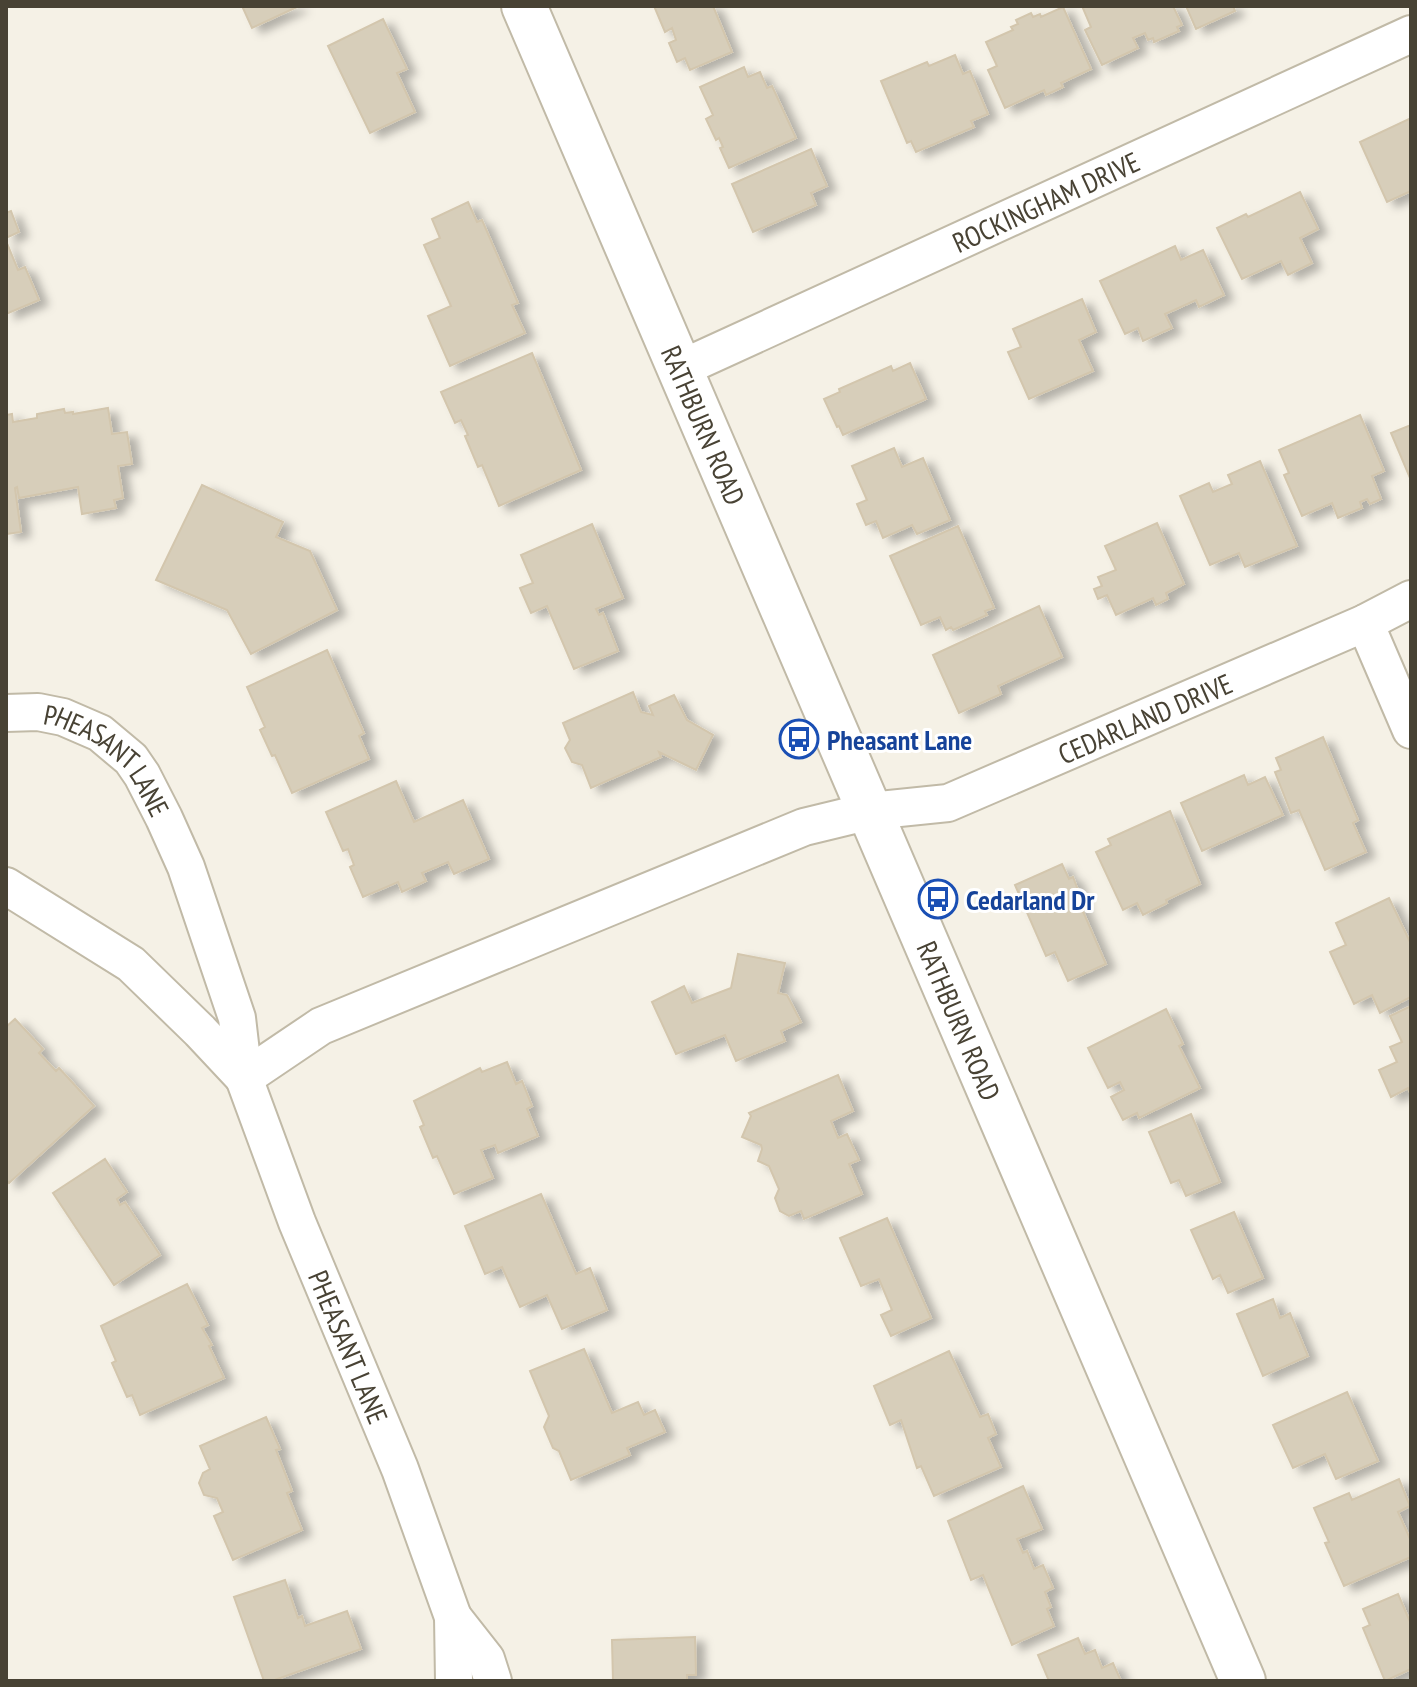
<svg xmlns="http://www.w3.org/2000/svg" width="1417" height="1687" font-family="'PT Sans Narrow',sans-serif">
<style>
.building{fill:#d7ceba;stroke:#d3c6ad;stroke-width:2;filter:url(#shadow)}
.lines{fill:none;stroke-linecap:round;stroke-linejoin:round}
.minor-casing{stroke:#c1baa7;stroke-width:40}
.tertiary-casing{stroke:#c1baa7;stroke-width:48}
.minor{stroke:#fff;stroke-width:36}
.tertiary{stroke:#fff;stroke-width:44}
.labels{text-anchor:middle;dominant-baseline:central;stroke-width:6;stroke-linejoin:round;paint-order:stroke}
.street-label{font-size:28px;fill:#484234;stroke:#fff}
.transit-label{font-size:28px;font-weight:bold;fill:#164399;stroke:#fff;text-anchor:start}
</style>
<defs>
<filter id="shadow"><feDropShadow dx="9" dy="5" stdDeviation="4" flood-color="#0004"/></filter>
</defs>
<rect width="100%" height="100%" fill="#f5f1e6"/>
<!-- building -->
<path class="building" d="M 242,6 L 299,6 L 252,28 Z
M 654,6 L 713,6 L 732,52 L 690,70 L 685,58 L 677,62 L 669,43 L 676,40 L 672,28 L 665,32 Z
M 1082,6 L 1173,6 L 1182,25 L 1177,27 L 1179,31 L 1154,42 L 1153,38 L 1148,40 L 1145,33 L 1133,38 L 1138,48 L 1102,65 L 1085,30 L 1091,27 Z
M 1186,6 L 1233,6 L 1235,11 L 1196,29 Z
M 1063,7 L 1091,69 L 1061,83 L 1063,87 L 1046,95 L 1044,90 L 1005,108 L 988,70 L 997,66 L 986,42 L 1013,30 L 1011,27 L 1018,24 L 1016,20 L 1031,13 L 1033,17 L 1040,14 L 1041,17 Z
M 383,19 L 407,69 L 397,73 L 415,112 L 370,133 L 328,46 Z
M 955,55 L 963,74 L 970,71 L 988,114 L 971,121 L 974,127 L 916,152 L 911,141 L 907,143 L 881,81 L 927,62 L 929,66 Z
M 744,67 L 748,77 L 760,72 L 767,88 L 772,86 L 796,138 L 729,168 L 720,148 L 723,147 L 719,138 L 716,140 L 706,119 L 713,115 L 700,87 Z
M 1411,118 L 1411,191 L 1387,202 L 1360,142 Z
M 811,149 L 827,186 L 811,193 L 816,205 L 753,232 L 732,184 Z
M 1300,192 L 1318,229 L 1300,238 L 1312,263 L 1288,275 L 1281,261 L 1242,279 L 1217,228 L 1246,214 L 1248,217 Z
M 468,202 L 477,222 L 482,220 L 518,303 L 512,305 L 525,333 L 450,366 L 428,316 L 451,306 L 424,245 L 440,238 L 432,219 Z
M 11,211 L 19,232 L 6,238 L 6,213 Z
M 6,241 L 18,270 L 25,267 L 39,300 L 6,314 Z
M 1175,246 L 1181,260 L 1203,250 L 1224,295 L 1199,307 L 1196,300 L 1165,314 L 1172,328 L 1143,341 L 1138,328 L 1125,334 L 1100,281 Z
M 1082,299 L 1096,332 L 1079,340 L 1093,371 L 1029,399 L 1008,352 L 1021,347 L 1013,329 Z
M 532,353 L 581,470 L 499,506 L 482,465 L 478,467 L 465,436 L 468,435 L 461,420 L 455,423 L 441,392 Z
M 910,363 L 926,399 L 843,435 L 839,426 L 837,427 L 824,399 L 840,392 L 839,389 L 891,366 L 893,371 Z
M 108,408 L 112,434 L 127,432 L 132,464 L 118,466 L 123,498 L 114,500 L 116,508 L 82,514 L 78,487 L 19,498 L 17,487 L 15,488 L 21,532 L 6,534 L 6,415 L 12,414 L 13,422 L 37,418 L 37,414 L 64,409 L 65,413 L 73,412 L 73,414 Z
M 1360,415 L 1384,471 L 1372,476 L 1381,499 L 1370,504 L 1367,499 L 1360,502 L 1362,508 L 1338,518 L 1332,503 L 1302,516 L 1284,475 L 1289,473 L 1279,450 Z
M 1411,425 L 1411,478 L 1410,478 L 1391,433 Z
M 894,448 L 902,467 L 923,458 L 950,520 L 917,534 L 912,525 L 883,538 L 876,521 L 866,525 L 857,504 L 867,500 L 852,466 Z
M 1260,461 L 1297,546 L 1245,567 L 1239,553 L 1210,565 L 1180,496 L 1209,483 L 1213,492 L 1232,484 L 1228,475 Z
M 202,485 L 283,522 L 276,537 L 310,551 L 337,610 L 251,654 L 227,610 L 156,580 Z
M 1157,523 L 1184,584 L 1166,593 L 1168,599 L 1156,605 L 1153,598 L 1116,615 L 1107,595 L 1098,599 L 1094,589 L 1102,586 L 1098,577 L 1116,570 L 1105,546 Z
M 592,524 L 623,598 L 596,609 L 599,615 L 603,613 L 618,651 L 574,669 L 547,606 L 531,613 L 520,588 L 533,583 L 521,555 Z
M 958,526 L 994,608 L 985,611 L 987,615 L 953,630 L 951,627 L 946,630 L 940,617 L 921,625 L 890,556 Z
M 1039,606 L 1062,657 L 998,686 L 1001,694 L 959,713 L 933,655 Z
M 327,650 L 364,733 L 359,736 L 369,759 L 292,793 L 275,755 L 272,756 L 260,730 L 265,727 L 247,687 Z
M 633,692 L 641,712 L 653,715 L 649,706 L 674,695 L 687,720 L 713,735 L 696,770 L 659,752 L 661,757 L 591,788 L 582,765 L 572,762 L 565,748 L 570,740 L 563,723 Z
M 1323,737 L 1358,820 L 1353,823 L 1366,852 L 1325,870 L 1299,810 L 1291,813 L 1275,772 L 1281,770 L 1276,758 Z
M 1244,775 L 1248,785 L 1265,777 L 1283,815 L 1202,851 L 1181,803 Z
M 396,781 L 414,822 L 463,800 L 489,859 L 454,874 L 448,862 L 422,873 L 426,881 L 402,892 L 398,882 L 363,897 L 350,867 L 354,865 L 348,849 L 343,851 L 326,812 Z
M 1170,811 L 1200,884 L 1166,900 L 1167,903 L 1143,915 L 1137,903 L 1123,910 L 1096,852 L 1111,845 L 1108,839 Z
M 1062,864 L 1069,879 L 1073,877 L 1081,898 L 1078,900 L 1106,964 L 1068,981 L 1055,952 L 1046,956 L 1015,885 Z
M 1389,898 L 1411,944 L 1411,997 L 1380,1013 L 1372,995 L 1354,1004 L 1330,952 L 1346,945 L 1336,923 Z
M 738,954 L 785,963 L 778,993 L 787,995 L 801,1022 L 781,1031 L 785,1041 L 736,1061 L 725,1035 L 676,1054 L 652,1002 L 684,986 L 692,1003 L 731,988 Z
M 1411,1006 L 1411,1094 L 1408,1088 L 1391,1097 L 1379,1070 L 1397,1062 L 1390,1047 L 1402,1042 L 1390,1016 Z
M 1166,1009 L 1183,1044 L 1179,1046 L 1200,1088 L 1139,1118 L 1137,1113 L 1123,1120 L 1111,1097 L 1124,1090 L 1120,1082 L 1108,1088 L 1088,1048 Z
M 15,1019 L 43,1049 L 39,1053 L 56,1071 L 59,1068 L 94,1106 L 9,1183 L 6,1179 L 6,1027 Z
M 507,1062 L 516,1084 L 522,1081 L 532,1106 L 527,1109 L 538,1136 L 498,1153 L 495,1145 L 481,1150 L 493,1178 L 454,1194 L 437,1156 L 433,1158 L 420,1127 L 424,1125 L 414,1101 L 480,1068 L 482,1072 Z
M 838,1075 L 853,1111 L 831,1121 L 838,1138 L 847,1134 L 859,1160 L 849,1164 L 862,1194 L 804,1219 L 801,1211 L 789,1216 L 780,1211 L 775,1198 L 779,1189 L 769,1166 L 758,1161 L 762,1149 L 761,1145 L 742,1137 L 751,1116 L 749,1113 Z
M 1191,1114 L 1220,1182 L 1186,1196 L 1179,1180 L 1171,1183 L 1149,1132 Z
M 105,1159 L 127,1192 L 117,1199 L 120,1205 L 125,1202 L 160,1255 L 114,1285 L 53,1193 Z
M 541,1194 L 576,1274 L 590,1268 L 607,1310 L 562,1329 L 547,1295 L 520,1307 L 502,1267 L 485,1274 L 465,1226 Z
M 1234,1212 L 1263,1278 L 1228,1293 L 1220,1275 L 1213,1279 L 1191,1230 Z
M 887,1218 L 931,1318 L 891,1336 L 881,1315 L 892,1310 L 879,1279 L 861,1286 L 840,1238 Z
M 187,1284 L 208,1325 L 202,1328 L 212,1345 L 209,1346 L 224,1378 L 140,1415 L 132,1395 L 127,1397 L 112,1363 L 116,1361 L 101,1326 Z
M 1273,1299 L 1280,1318 L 1290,1313 L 1308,1356 L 1263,1376 L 1237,1314 Z
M 584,1349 L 612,1413 L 638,1402 L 644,1415 L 655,1410 L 665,1432 L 627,1448 L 630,1455 L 571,1480 L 559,1451 L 553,1448 L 544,1427 L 549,1416 L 530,1371 Z
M 949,1351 L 980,1417 L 988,1414 L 996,1434 L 988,1438 L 1001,1467 L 934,1496 L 921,1466 L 917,1468 L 901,1420 L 890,1425 L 874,1386 Z
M 1347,1392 L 1378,1461 L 1336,1479 L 1325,1454 L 1293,1468 L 1273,1425 Z
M 266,1417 L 280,1449 L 276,1450 L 292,1491 L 287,1493 L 302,1530 L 233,1560 L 214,1516 L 223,1512 L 217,1498 L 204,1495 L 199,1483 L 203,1473 L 210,1469 L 200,1446 Z
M 1399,1479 L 1410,1506 L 1398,1512 L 1411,1541 L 1411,1557 L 1344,1586 L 1325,1543 L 1329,1542 L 1314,1508 L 1349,1493 L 1352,1500 Z
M 1023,1486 L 1042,1529 L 1017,1539 L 1023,1553 L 1027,1551 L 1034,1569 L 1043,1565 L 1053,1588 L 1045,1592 L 1051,1607 L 1047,1609 L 1054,1626 L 1012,1645 L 983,1575 L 971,1580 L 948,1521 Z
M 285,1580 L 298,1618 L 302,1616 L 305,1626 L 347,1611 L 361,1649 L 272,1681 L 264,1681 L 234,1597 Z
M 1398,1594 L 1411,1624 L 1411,1669 L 1385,1681 L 1363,1628 L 1370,1625 L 1363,1609 Z
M 695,1637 L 696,1675 L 687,1675 L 687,1681 L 613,1681 L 612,1640 Z
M 1078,1638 L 1085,1654 L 1095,1650 L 1102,1668 L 1113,1663 L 1121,1681 L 1049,1681 L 1038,1655 Z"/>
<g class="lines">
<defs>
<g id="minor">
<path id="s1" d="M 682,368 L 1411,34"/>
<path d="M 1365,623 L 1411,730"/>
<path id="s2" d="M 6,713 L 38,712 L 63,717 L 100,733 L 131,759 L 142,775 L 164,818 L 186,867 L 237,1018 L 244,1078 L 297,1222 L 400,1469 L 453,1617 L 454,1681"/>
<path d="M 6,886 L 131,964 L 200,1031 L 244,1078"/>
<path id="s3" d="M 244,1078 L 321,1026 L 804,827 L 870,811 L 948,803 L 1365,623 L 1411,599"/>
<path d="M 453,1617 L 486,1659 L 493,1681"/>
</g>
<g id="tertiary">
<path id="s4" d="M 524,6 L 1243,1681"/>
</g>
</defs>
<!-- minor casing -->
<use href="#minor" class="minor-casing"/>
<!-- tertiary casing -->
<use href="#tertiary" class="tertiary-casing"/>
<!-- minor -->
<use href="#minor" class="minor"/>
<!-- tertiary -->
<use href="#tertiary" class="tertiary"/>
</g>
<!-- icons -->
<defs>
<symbol id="bus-ring" viewBox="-11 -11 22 22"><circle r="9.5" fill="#fff" stroke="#1a4fb4" stroke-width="1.5"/><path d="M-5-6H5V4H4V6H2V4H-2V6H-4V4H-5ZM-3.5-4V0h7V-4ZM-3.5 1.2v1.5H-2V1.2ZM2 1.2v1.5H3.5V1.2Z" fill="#1a4fb4"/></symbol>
</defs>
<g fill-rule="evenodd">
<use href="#bus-ring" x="777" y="717" width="44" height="44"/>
<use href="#bus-ring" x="916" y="877" width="44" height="44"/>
</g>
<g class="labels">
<!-- street labels -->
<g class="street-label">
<text stroke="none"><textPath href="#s1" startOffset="400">ROCKINGHAM DRIVE</textPath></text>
<text stroke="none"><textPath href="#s4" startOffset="456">RATHBURN ROAD</textPath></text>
<text stroke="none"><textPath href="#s3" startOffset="976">CEDARLAND DRIVE</textPath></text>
<text stroke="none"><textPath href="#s2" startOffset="120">PHEASANT LANE</textPath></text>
<text stroke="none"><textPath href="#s4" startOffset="1104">RATHBURN ROAD</textPath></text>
<text stroke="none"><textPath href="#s2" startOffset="768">PHEASANT LANE</textPath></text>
</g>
<!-- transit labels -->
<g class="transit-label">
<text x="827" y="739">Pheasant Lane</text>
<text x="966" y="899">Cedarland Dr</text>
</g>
</g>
<!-- border -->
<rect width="1417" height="1687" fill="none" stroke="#484234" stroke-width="16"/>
</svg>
